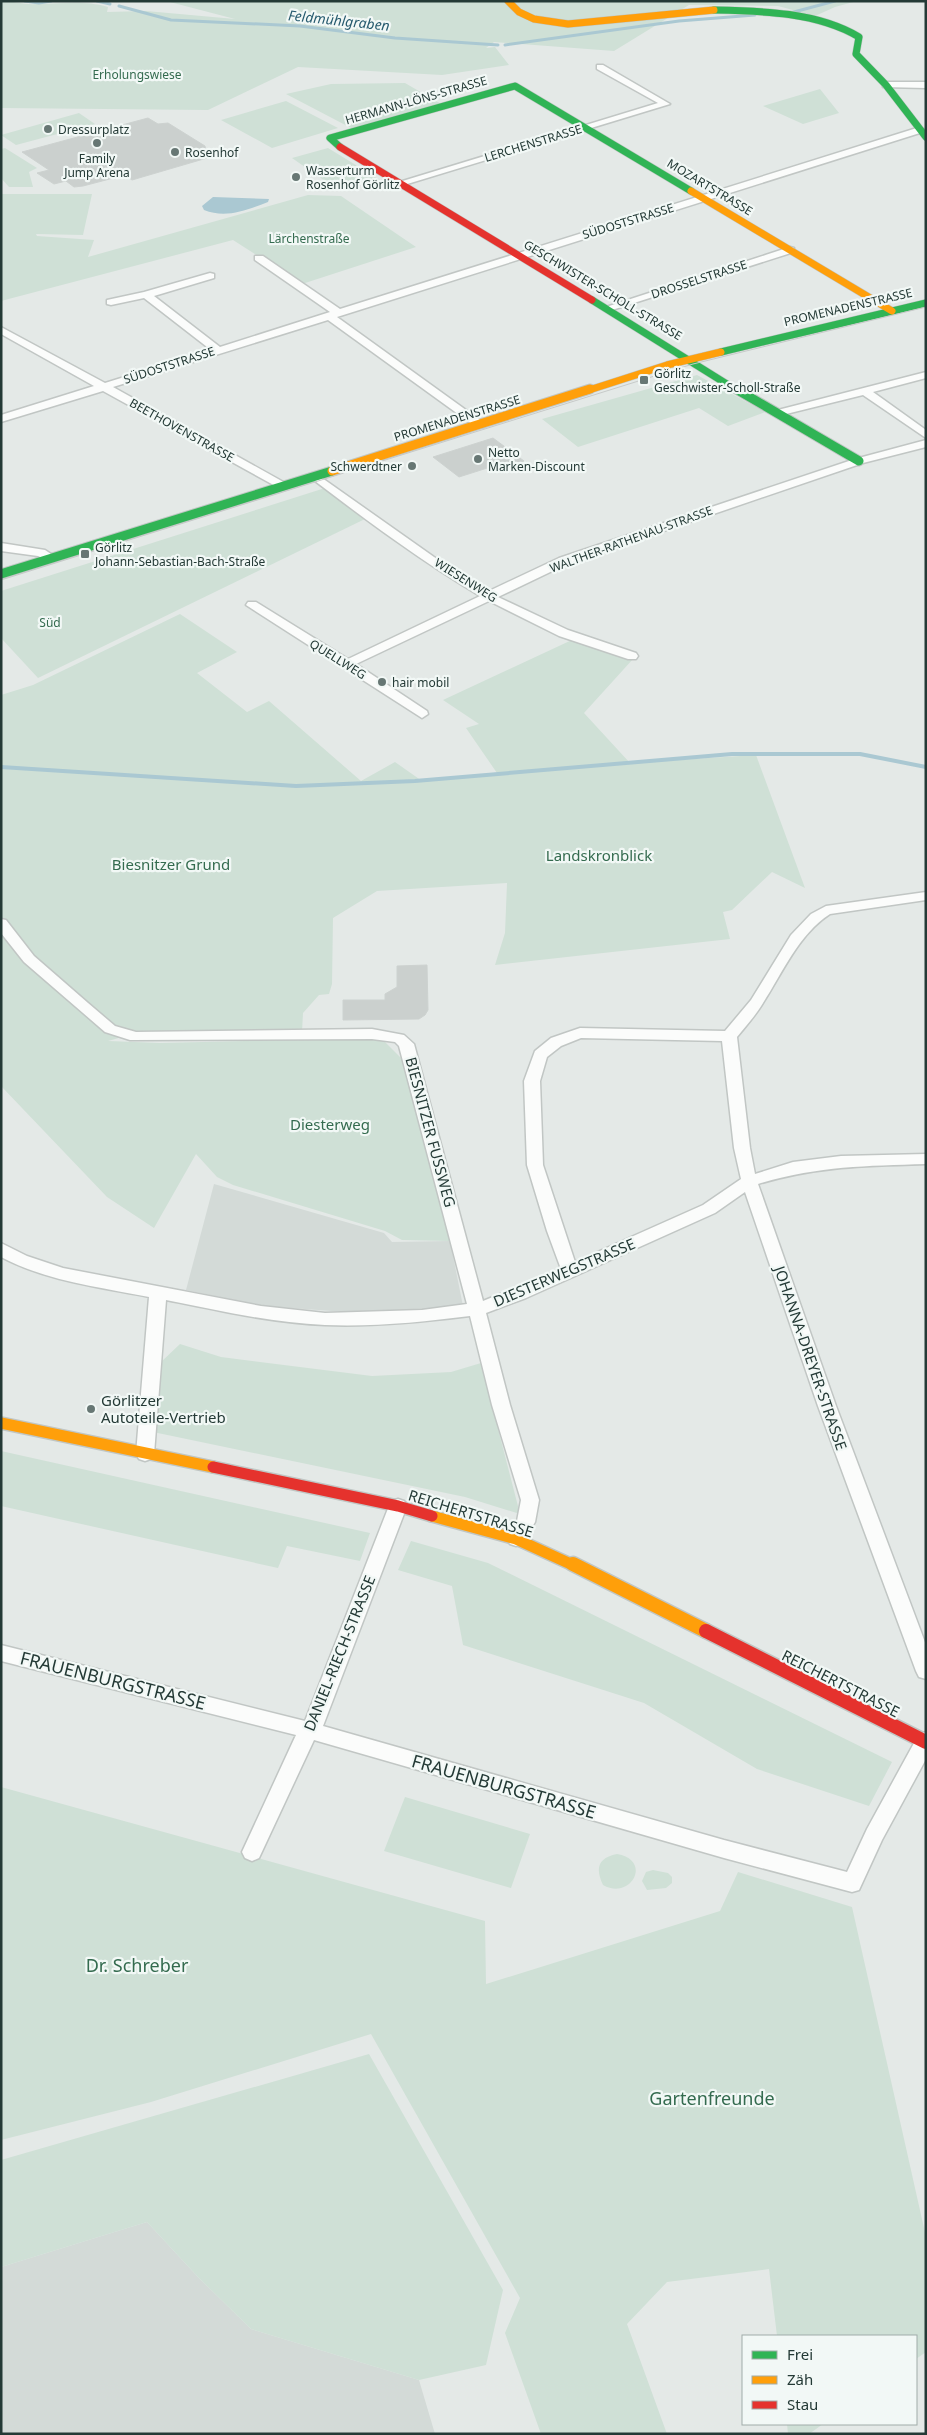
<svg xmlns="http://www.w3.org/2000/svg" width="927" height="2435" font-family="'Noto Sans',sans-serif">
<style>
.built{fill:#d3dad7}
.green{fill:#cfe0d6}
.water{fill:#aac8d2}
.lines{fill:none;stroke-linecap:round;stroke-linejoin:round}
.stream-far1{stroke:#aac8d2;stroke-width:3}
.stream{stroke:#aac8d2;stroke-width:4}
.building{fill:#cbd0ce;stroke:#cdd2d0}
.street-casing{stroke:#c1c6c4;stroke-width:3}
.fast-far1-casing{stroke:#c0c6c4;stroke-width:8}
.fast-casing{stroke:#c0c6c4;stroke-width:11}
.slow-far3-casing{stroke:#c0c6c4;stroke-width:8}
.slow-far2-casing{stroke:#c0c6c4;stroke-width:11}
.slow-far1-casing{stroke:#c0c6c4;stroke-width:14}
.slow-casing{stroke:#c0c6c4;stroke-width:17}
.jam-far2-casing{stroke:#c0c6c4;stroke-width:8}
.jam-far1-casing{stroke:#c0c6c4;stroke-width:14}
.jam-casing{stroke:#c0c6c4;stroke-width:17}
.street{fill:#fbfcfb;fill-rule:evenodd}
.fast-far1{stroke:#30b455;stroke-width:7}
.fast{stroke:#30b455;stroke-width:9}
.slow-far3{stroke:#ff9f0a;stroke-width:7}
.slow-far2{stroke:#ff9f0a;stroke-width:9}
.slow-far1{stroke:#ff9f0a;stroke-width:11}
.slow{stroke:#ff9f0a;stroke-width:14}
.jam-far2{stroke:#e5322d;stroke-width:7}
.jam-far1{stroke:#e5322d;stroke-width:11}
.jam{stroke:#e5322d;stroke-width:14}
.tram{stroke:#c7cac9;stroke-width:1}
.poi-dot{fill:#677774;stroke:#f2f8f6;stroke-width:2}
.labels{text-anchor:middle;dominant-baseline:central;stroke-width:4.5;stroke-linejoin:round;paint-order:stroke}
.far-park-label{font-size:12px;fill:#346b4f;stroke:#f2f8f6}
.far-street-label{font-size:12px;fill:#243a36;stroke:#f2f8f6}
.far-poi-label{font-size:12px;fill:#243a36;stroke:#f2f8f6;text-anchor:start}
.far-water-label{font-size:14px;font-style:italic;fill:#265a6e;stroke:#f2f8f6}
.park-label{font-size:15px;fill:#346b4f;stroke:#f2f8f6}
.street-label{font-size:15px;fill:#243a36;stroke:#f2f8f6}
.poi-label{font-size:15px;fill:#243a36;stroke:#f2f8f6;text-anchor:start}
.near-street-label{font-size:18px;fill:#243a36;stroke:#f2f8f6}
.near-park-label{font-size:18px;fill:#346b4f;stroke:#f2f8f6}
</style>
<rect width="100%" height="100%" fill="#e4e9e7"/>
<!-- built -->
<path class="built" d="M 214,1184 L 384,1233 L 392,1242 L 450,1241 L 463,1306 L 421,1312 L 332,1311 L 264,1306 L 186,1290 Z
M 147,2222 L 198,2277 L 251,2329 L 419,2380 L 435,2434 L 1,2434 L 1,2267 Z"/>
<!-- green -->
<path class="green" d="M 1,1 C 13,1 25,5 37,4 C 64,4 82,0 108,7 L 107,12 L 146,11 L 235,19 L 166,1 L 857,1 L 835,7 L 815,16 L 778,6 L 689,5 L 614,51 L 494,42 L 486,48 L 495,47 L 509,65 L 442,75 L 298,67 L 208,110 L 1,108 Z
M 405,83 L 443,105 L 353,129 L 286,94 L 331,84 Z
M 820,89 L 839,113 L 803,124 L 763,106 Z
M 286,101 L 338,128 L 272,148 L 221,120 Z
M 79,113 L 95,124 L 16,145 L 1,135 Z
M 5,148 L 37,168 L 29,172 L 33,187 L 9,187 L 1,178 L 1,149 Z
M 328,148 L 382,181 L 335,188 L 292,158 Z
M 1,194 L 92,194 L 83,235 L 36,234 L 37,236 L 94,240 L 88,257 L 308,195 L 341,196 L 416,247 L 302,284 L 233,240 L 1,301 Z
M 697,375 L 765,412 L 728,426 L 699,408 L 578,447 L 542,419 Z
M 325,488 L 365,519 L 38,678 L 1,638 L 1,591 Z
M 180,614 L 237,652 L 197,673 L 247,712 L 269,701 L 361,781 L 395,762 L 422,781 L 497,773 L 466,728 L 479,724 L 443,700 L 574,639 L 633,659 L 584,713 L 630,763 L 756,755 L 805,888 L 772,872 L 732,910 L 723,912 L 730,939 L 495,965 L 505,933 L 507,883 L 377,891 L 333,918 L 332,984 L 329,994 L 319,995 L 303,1013 L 302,1032 L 136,1033 L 108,1041 L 160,1043 L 376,1038 L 384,1041 L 403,1060 L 450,1241 L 402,1240 L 385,1231 L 233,1185 L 217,1177 L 196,1154 L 154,1228 L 107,1197 L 1,1086 L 1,695 L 33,685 Z
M 180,1344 L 221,1357 L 372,1376 L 451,1372 L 481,1363 L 520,1514 L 465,1497 L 153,1432 L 160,1363 Z
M 1,1451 L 370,1533 L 360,1561 L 287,1546 L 278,1568 L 1,1506 Z
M 411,1541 L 488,1563 L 892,1762 L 869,1806 L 757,1769 L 644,1703 L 463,1645 L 452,1586 L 398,1570 Z
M 1,1787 L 485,1921 L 486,1984 L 720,1911 L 738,1872 L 852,1907 L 926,2237 L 926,2352 L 916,2359 L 916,2336 L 777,2336 L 769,2269 L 667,2282 L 627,2324 L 667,2434 L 541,2434 L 505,2333 L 520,2298 L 371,2034 L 151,2102 L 1,2140 Z
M 405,1797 L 530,1834 L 511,1888 L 384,1851 Z
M 617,1854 C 653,1860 631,1901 603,1885 C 595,1868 598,1858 617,1854 Z
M 653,1870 L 668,1873 L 672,1877 L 672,1883 L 666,1888 L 647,1890 L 642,1881 L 646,1872 Z
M 369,2054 L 503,2290 L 486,2365 L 419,2380 L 251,2329 L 198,2277 L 147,2222 L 1,2267 L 1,2160 Z
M 787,2424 L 823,2424 L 809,2434 L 788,2434 Z"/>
<!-- water -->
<path class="water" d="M 213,197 L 269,199 L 268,202 C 247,210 226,219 204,210 L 202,206 Z"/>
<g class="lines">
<!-- stream-far1 -->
<path class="stream-far1" d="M 25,1 L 39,3 L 51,1
M 97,1 L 110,4
M 119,6 L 171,20 L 300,26 L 395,38 L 498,45
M 790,13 L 835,1
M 505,45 L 679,21 L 755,15"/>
<!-- stream -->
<path class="stream" d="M 1,767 L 296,786 L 415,781 L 732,754 L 860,754 L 926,767"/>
</g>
<!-- building -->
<path class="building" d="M 148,118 L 158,124 L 168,123 L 205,146 L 207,158 L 132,180 L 125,175 L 83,186 L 74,187 L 66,181 L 54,184 L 37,173 L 49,170 L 22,152 Z
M 493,438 L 524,461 L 508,466 L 503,463 L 459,477 L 433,457 Z
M 427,965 L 428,1010 L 425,1015 L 419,1019 L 343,1020 L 343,1000 L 385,1000 L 385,994 L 397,987 L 397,966 Z"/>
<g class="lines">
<defs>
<path id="street" d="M 597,65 L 603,65 L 670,104 L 404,185 L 396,183 L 658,103 L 597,69 Z
M 886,82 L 926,82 L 926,88 L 883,87 L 883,83 Z
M 920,127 L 925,130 L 923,132 L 337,317 L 484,423 L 484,427 L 476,427 L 328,320 L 113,387 L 287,484 L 287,488 L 279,488 L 103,391 L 1,422 L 1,415 L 94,386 L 1,334 L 1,327 L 105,383 L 211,350 L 144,298 L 111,305 L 107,304 L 107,300 L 144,292 L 210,273 L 214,274 L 214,278 L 154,296 L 220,347 L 330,312 L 255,260 L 255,256 L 263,256 L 340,309 Z
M 790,247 L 794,248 L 794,252 L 612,310 L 608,311 L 603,308 Z
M 926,372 L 926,378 L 873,392 L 926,430 L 926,438 L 863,395 L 778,416 L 773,413 L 774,411 Z
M 926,440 L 926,447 L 863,463 L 567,564 L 498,597 L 568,630 L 636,653 L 638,656 L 636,659 L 628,659 L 559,636 L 489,601 L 356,664 L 427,711 L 428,714 L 422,718 L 246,605 L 248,602 L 256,602 L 348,659 L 480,596 C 421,561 366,520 311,478 L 309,476 L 315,473 L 434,557 L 489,591 L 559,558 L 855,459 Z
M 1,543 L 45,550 L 57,558 L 51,562 L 38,556 L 1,551 Z
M 926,892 L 926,900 L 830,914 C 798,935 783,972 763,1003 C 756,1015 746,1026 737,1037 L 750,1148 L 755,1174 L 793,1162 L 841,1156 L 926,1154 L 926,1164 C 864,1166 818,1166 758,1184 L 836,1406 L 926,1645 L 926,1679 L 919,1677 L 916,1671 L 818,1406 L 745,1192 L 715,1213 L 526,1298 L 486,1313 L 510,1405 L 539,1500 L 535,1522 L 522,1544 L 516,1546 L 510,1544 L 507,1539 L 517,1521 L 521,1500 L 492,1405 L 470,1316 C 423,1322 373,1327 325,1325 C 271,1323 218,1310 166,1300 L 154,1454 L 151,1459 L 145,1461 L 139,1459 L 136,1454 L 149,1297 C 99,1287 46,1281 1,1257 L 1,1243 L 27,1256 L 63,1268 L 261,1306 L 325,1313 L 422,1310 L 467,1304 L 399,1046 L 395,1042 L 372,1039 L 130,1040 L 105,1032 L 24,962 L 1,933 L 1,919 L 6,920 L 34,956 L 88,1003 L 115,1026 L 136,1032 L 372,1029 L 404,1035 L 414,1044 L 483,1301 L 561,1269 L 547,1231 L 527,1165 L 524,1081 L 535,1051 L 551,1038 L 580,1028 L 725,1031 L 751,1000 L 791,935 L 811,914 L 826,906 ZM 581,1038 L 722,1041 L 734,1148 L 741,1179 L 703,1205 L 575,1262 L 543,1165 L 540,1081 L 547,1057 L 561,1046 Z
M 398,1499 L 404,1501 L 407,1506 L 323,1726 L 724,1840 L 847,1872 L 867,1829 L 919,1734 L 926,1732 L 926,1759 L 882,1840 L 859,1890 L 852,1892 L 724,1858 L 314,1740 L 259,1858 L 252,1861 L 245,1858 L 242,1852 L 296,1735 L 1,1661 L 1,1645 L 305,1721 L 389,1506 L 392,1501 Z"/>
<path id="fast-far1" d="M 714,10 C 762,11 817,12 859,37 L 856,54 L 886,85 L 926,137
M 340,147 L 330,138 L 515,86 L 691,191
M 592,300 L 738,391
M 721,352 L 926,303"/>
<path id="fast" d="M 736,389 L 859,461
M 1,574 L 332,471"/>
<path id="slow-far3" d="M 508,1 L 519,12 L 534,19 L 568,24 L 714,10
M 691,191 L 892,311
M 586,391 L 667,365 L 721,352"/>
<path id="slow-far2" d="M 332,471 L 590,389"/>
<path id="slow-far1" d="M 1,1423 L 213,1467
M 432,1516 L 516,1539 L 575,1566"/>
<path id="slow" d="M 573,1564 L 706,1631"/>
<path id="jam-far2" d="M 340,147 L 592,300"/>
<path id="jam-far1" d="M 213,1467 L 398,1506 L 432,1516"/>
<path id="jam" d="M 706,1631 L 926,1742"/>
</defs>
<!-- street casing -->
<use href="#street" class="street-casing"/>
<!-- fast-far1 casing -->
<use href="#fast-far1" class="fast-far1-casing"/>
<!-- fast casing -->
<use href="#fast" class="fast-casing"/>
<!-- slow-far3 casing -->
<use href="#slow-far3" class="slow-far3-casing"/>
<!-- slow-far2 casing -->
<use href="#slow-far2" class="slow-far2-casing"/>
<!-- slow-far1 casing -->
<use href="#slow-far1" class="slow-far1-casing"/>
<!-- slow casing -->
<use href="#slow" class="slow-casing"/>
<!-- jam-far2 casing -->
<use href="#jam-far2" class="jam-far2-casing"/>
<!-- jam-far1 casing -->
<use href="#jam-far1" class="jam-far1-casing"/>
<!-- jam casing -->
<use href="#jam" class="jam-casing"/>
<!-- street -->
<use href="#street" class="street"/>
<!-- fast-far1 -->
<use href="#fast-far1" class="fast-far1"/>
<!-- fast -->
<use href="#fast" class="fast"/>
<!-- slow-far3 -->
<use href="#slow-far3" class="slow-far3"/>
<!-- slow-far2 -->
<use href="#slow-far2" class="slow-far2"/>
<!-- slow-far1 -->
<use href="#slow-far1" class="slow-far1"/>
<!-- slow -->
<use href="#slow" class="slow"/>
<!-- jam-far2 -->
<use href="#jam-far2" class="jam-far2"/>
<!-- jam-far1 -->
<use href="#jam-far1" class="jam-far1"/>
<!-- jam -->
<use href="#jam" class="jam"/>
<!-- tram -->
<path class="tram" d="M 1,580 L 693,364 L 926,307"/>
</g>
<!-- markers -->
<g class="poi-dot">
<circle cx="48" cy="129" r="5"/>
<circle cx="97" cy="143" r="5"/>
<circle cx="175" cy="152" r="5"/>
<circle cx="296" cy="177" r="5"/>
<rect x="639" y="375" width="10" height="10" rx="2.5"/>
<circle cx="478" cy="459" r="5"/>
<circle cx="412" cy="466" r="5"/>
<rect x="80" y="549" width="10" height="10" rx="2.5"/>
<circle cx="382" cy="682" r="5"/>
<circle cx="91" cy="1409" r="5"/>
</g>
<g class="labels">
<!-- far-park labels -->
<g class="far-park-label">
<text x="137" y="74">Erholungswiese</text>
<text x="309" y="238">Lärchenstraße</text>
<text x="50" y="622">Süd</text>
</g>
<!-- far-street labels -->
<g class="far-street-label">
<text transform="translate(416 100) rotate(-16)">HERMANN-LÖNS-STRASSE</text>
<text transform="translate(533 143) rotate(-17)">LERCHENSTRASSE</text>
<text transform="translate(710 187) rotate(31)">MOZARTSTRASSE</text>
<text transform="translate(628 221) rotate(-17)">SÜDOSTSTRASSE</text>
<text transform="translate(699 279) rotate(-18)">DROSSELSTRASSE</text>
<text transform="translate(603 290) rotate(31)">GESCHWISTER-SCHOLL-STRASSE</text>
<text transform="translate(848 307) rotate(-13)">PROMENADENSTRASSE</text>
<text transform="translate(169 365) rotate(-18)">SÜDOSTSTRASSE</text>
<text transform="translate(457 418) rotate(-17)">PROMENADENSTRASSE</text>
<text transform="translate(182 430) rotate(29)">BEETHOVENSTRASSE</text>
<text transform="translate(631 539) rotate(-20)">WALTHER-RATHENAU-STRASSE</text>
<text transform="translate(466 580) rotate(32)">WIESENWEG</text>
<text transform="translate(338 659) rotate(32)">QUELLWEG</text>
</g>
<!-- far-poi labels -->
<g class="far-poi-label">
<text x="58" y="129">Dressurplatz</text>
<text x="185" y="152">Rosenhof</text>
<text x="97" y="158" text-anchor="middle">Family<tspan x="97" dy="14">Jump Arena</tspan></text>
<text x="306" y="170">Wasserturm<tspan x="306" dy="14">Rosenhof Görlitz</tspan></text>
<text x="654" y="373">Görlitz<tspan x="654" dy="14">Geschwister-Scholl-Straße</tspan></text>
<text x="488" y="452">Netto<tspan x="488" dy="14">Marken-Discount</tspan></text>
<text x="402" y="466" text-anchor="end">Schwerdtner</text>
<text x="95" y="547">Görlitz<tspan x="95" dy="14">Johann-Sebastian-Bach-Straße</tspan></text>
<text x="392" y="682">hair mobil</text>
</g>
<!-- far-water labels -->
<g class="far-water-label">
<text transform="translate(339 20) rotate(6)">Feldmühlgraben</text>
</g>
<!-- park labels -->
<g class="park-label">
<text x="599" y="855">Landskronblick</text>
<text x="171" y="864">Biesnitzer Grund</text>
<text x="330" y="1124">Diesterweg</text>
</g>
<!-- street labels -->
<g class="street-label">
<text transform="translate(431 1132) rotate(75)">BIESNITZER FUSSWEG</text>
<text transform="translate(564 1272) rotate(-23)">DIESTERWEGSTRASSE</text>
<text transform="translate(811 1358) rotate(71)">JOHANNA-DREYER-STRASSE</text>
<text transform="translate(471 1513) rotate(17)">REICHERTSTRASSE</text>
<text transform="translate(339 1653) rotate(-68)">DANIEL-RIECH-STRASSE</text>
<text transform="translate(841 1683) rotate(27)">REICHERTSTRASSE</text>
</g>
<!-- poi labels -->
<g class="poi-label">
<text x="101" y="1400">Görlitzer<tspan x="101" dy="17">Autoteile-Vertrieb</tspan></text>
</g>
<!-- near-street labels -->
<g class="near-street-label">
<text transform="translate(113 1680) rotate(14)">FRAUENBURGSTRASSE</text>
<text transform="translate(504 1786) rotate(16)">FRAUENBURGSTRASSE</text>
</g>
<!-- near-park labels -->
<g class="near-park-label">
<text x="137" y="1965">Dr. Schreber</text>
<text x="712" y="2098">Gartenfreunde</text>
</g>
</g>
<!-- border -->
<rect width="927" height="2435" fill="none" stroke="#243a36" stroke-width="5"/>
<!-- legend -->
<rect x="742" y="2335" width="175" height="90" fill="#f2f8f6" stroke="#a0aca9"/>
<rect x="752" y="2351" width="25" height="8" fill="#30b455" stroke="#a0aca9"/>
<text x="787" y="2360" font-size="15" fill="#243a36">Frei</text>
<rect x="752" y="2376" width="25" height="8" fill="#ff9f0a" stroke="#a0aca9"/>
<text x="787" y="2385" font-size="15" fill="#243a36">Zäh</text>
<rect x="752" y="2401" width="25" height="8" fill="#e5322d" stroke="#a0aca9"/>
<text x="787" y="2410" font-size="15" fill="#243a36">Stau</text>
</svg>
